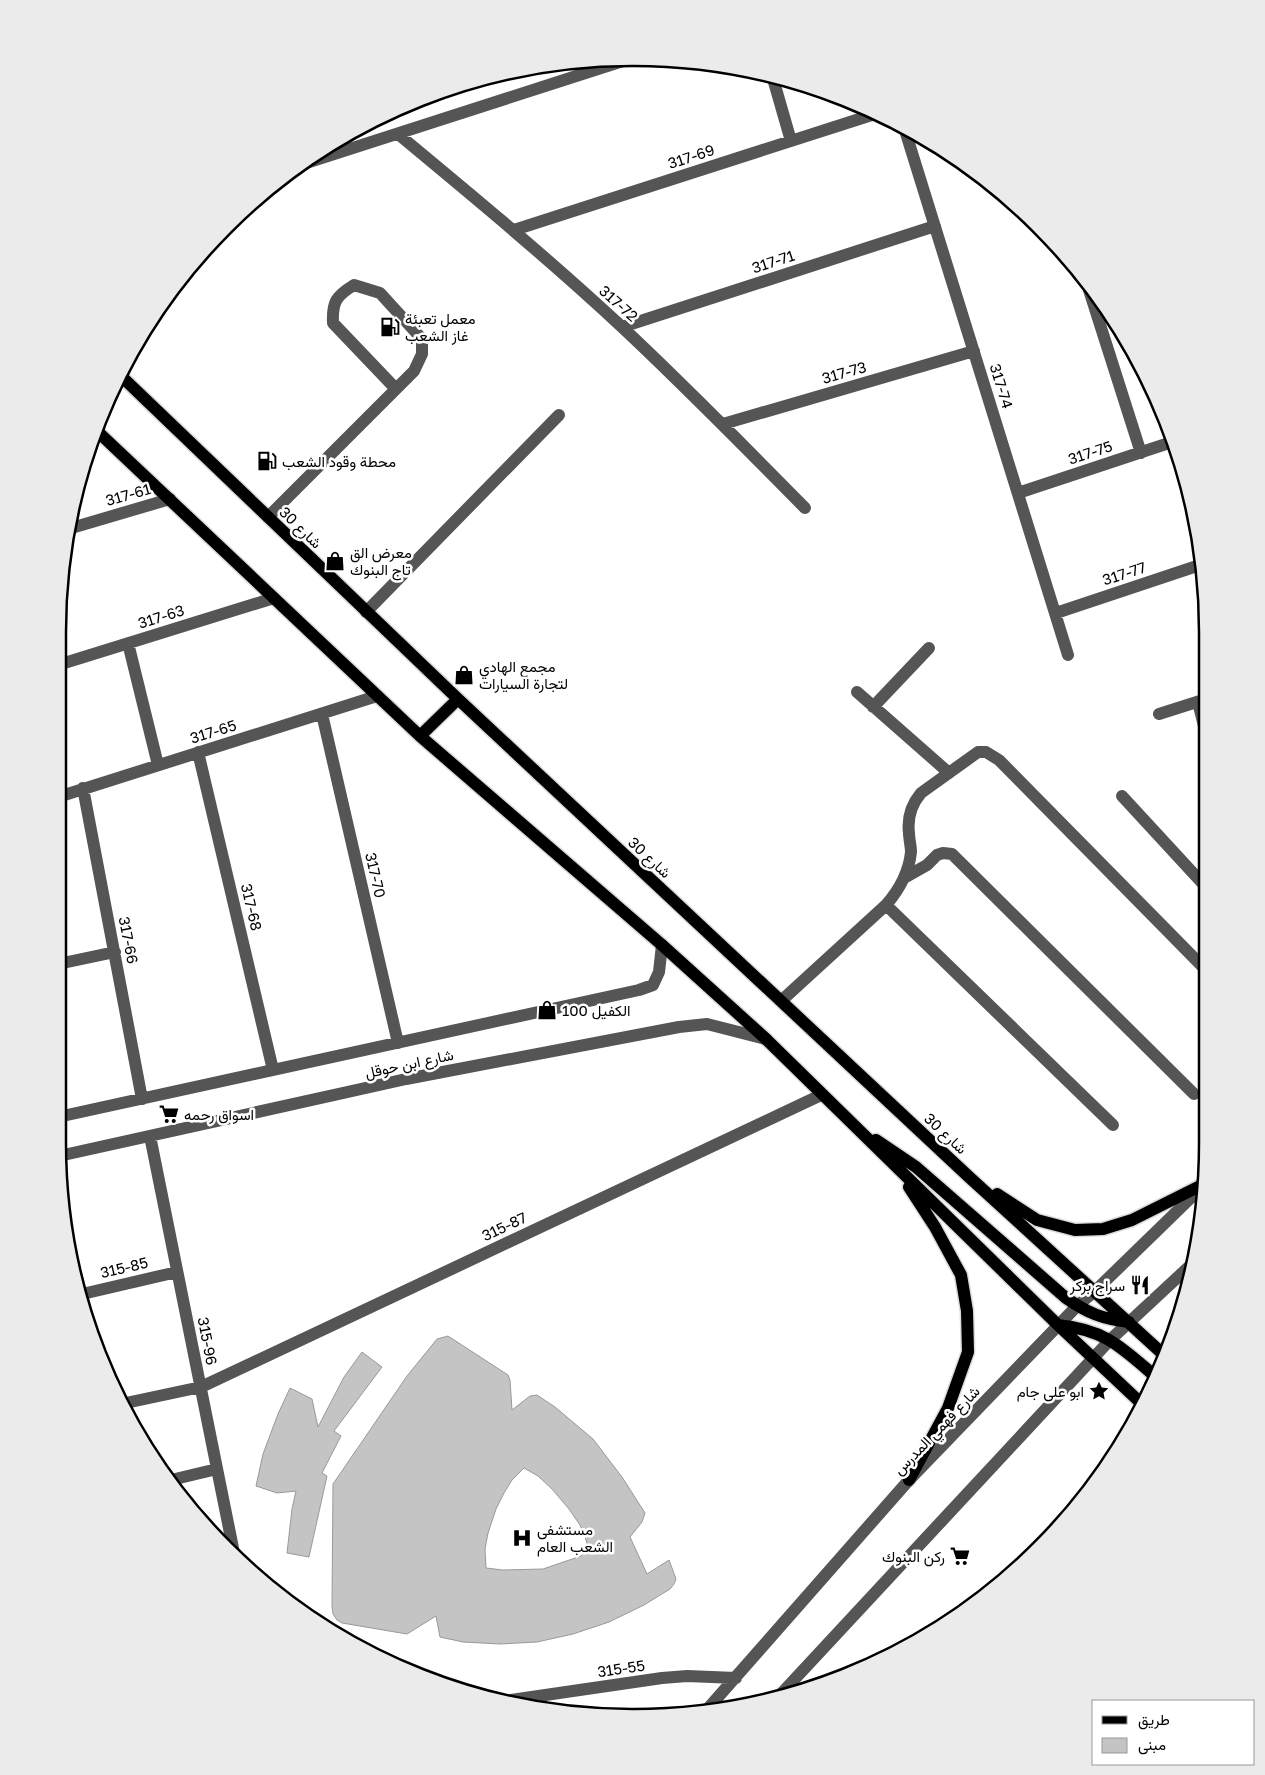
<svg xmlns="http://www.w3.org/2000/svg" width="1265" height="1775" font-family="'Golos Text',Vazirmatn,sans-serif">
<style>
.building{fill:#c4c4c4;stroke:#999;fill-rule:evenodd}
.lines{fill:none;stroke-linecap:round;stroke-linejoin:round}
.major-casing{stroke:#dbdbdb;stroke-width:15}
.minor{stroke:#555;stroke-width:12}
.major{stroke:#000;stroke-width:12}
.labels{text-anchor:middle;dominant-baseline:central;stroke-width:5;stroke-linejoin:round;paint-order:stroke}
.street-label{font-size:15px;fill:#000;stroke:#fff}
.poi-label{font-size:15px;fill:#000;stroke:#fff;text-anchor:start}
.rim{fill:none;stroke:#000;stroke-width:2.5}
</style>
<rect width="100%" height="100%" fill="#fff"/>
<!-- building -->
<path class="building" d="M 448,1336 L 508,1375 L 510,1380 L 512,1410 L 530,1396 L 537,1395 L 555,1407 L 593,1439 L 622,1477 L 645,1513 L 642,1522 L 630,1537 L 647,1574 L 669,1560 L 676,1579 L 674,1584 L 670,1589 L 644,1605 L 609,1622 L 573,1634 L 537,1642 L 500,1644 L 463,1642 L 440,1637 L 436,1616 L 407,1634 L 342,1623 L 337,1620 L 333,1614 L 332,1606 L 333,1484 L 407,1376 L 437,1339 ZM 524,1468 L 538,1476 L 552,1489 L 569,1509 L 580,1525 L 585,1537 L 587,1543 L 586,1551 L 581,1556 L 543,1569 L 503,1570 L 486,1568 L 485,1549 L 488,1533 L 496,1509 L 504,1493 L 512,1480 Z
M 362,1352 L 382,1367 L 334,1431 L 341,1436 L 322,1473 L 327,1476 L 309,1557 L 287,1553 L 292,1509 L 296,1491 L 277,1493 L 256,1486 L 263,1454 L 278,1414 L 290,1388 L 312,1399 L 318,1427 L 344,1377 Z"/>
<g class="lines">
<defs>
<path id="major" d="M 120,375 L 458,699 L 968,1176 L 1164,1355
M 96,430 L 420,736 L 662,945 L 766,1039 L 1058,1325 L 1143,1405
M 420,736 L 458,699
M 876,1140 L 916,1167 L 1066,1298 C 1088,1313 1102,1319 1129,1322
M 909,1187 L 935,1227 L 961,1275 L 967,1311 L 968,1352 L 948,1408 L 909,1480
M 997,1194 L 1037,1220 L 1075,1230 L 1103,1229 L 1132,1220 L 1206,1183
M 1058,1325 C 1106,1330 1121,1347 1156,1377"/>
</defs>
<!-- major casing -->
<use href="#major" class="major-casing"/>
<!-- minor -->
<path class="minor" d="M 772,75 L 791,141
M 904,127 L 1068,655
M 398,134 C 474,197 550,260 622,327 C 685,386 745,447 805,508
M 303,164 L 626,60
M 514,230 L 878,113
M 1089,290 L 1141,453
M 622,327 L 935,226
M 723,424 L 974,351
M 1018,493 L 1172,442
M 268,517 L 414,371 L 422,354 L 422,339 L 380,293 L 354,285 C 336,296 332,302 333,323 L 396,389
M 68,529 L 170,499
M 366,612 L 559,415
M 1056,613 L 1203,564
M 128,643 L 158,765
M 58,665 L 274,598
M 857,692 L 949,773
M 1198,702 L 1204,726
M 873,707 L 929,648
M 322,714 L 398,1043
M 1159,714 L 1203,700
M 198,752 L 273,1070
M 83,788 L 142,1099
M 1122,796 L 1205,886
M 58,797 L 377,696
M 904,878 L 927,865 L 937,855 L 943,853 L 952,854 L 1194,1094
M 886,905 L 1113,1125
M 58,964 L 115,952
M 781,1001 L 886,905 C 899,890 909,872 911,852 C 911,846 909,839 909,833 C 907,817 911,805 921,793 L 978,752 L 986,752 L 999,760 L 1205,969
M 58,1117 L 639,990 L 653,985 L 659,972 L 662,945
M 150,1136 L 234,1553
M 59,1156 L 406,1079 L 679,1027 L 707,1024 L 766,1039
M 78,1295 L 177,1272
M 121,1404 L 201,1387 L 821,1095
M 171,1480 L 217,1469
M 779,1696 L 1110,1340 L 1193,1263
M 511,1700 L 662,1678 L 687,1676 L 736,1678
M 704,1713 L 909,1480 L 1077,1306 L 1095,1291 L 1204,1185"/>
<!-- major -->
<use href="#major" class="major"/>
</g>
<!-- icons -->
<defs>
<symbol id="fuel-bare" viewBox="-9 -9 18 18"><path d="M-5.5-6h7V0h2V4h1.3V-2.5L3-4.5l.8-.8L6-3V5H2.5V1h-1V6h-7ZM-4.2-4.7v3.2H.2V-4.7Z" fill="#000" stroke="#fff" stroke-width="2.5" paint-order="stroke"/></symbol>
<symbol id="shop-bare" viewBox="-9 -9 18 18"><path d="M-5-2.5h2.3a2.7 3.5 0 0 1 5.4 0H5L5.5 6h-11ZM-1.5-2.5h3a1.5 2.3 0 0 0-3 0Z" fill="#000" stroke="#fff" stroke-width="2.5" paint-order="stroke"/></symbol>
<symbol id="supermarket-bare" viewBox="-9 -9 18 18"><path d="M-6-5.5h2.5l.6 2H6L4.5 2H-2.5L-4.4-4H-6ZM-1.5 3.2a1.3 1.3 0 1 0 .1 0ZM3 3.2a1.3 1.3 0 1 0 .1 0Z" fill="#000" stroke="#fff" stroke-width="2.5" paint-order="stroke"/></symbol>
<symbol id="restaurant-bare" viewBox="-9 -9 18 18"><path d="M-5-6h1v4h1v-4h1v4h1v-4h1v5L-1.5 .5V6h-2V.5L-5-1ZM5-6V6H3V1.5H1.5Q1.5-4 5-6Z" fill="#000" stroke="#fff" stroke-width="2.5" paint-order="stroke"/></symbol>
<symbol id="sight-bare" viewBox="-9 -9 18 18"><path d="M0-6L1.8-2.2L6-1.7L2.9 1.2L3.7 5.4L0 3.3L-3.7 5.4L-2.9 1.2L-6-1.7L-1.8-2.2Z" fill="#000" stroke="#fff" stroke-width="2.5" paint-order="stroke"/></symbol>
<symbol id="hospital-bare" viewBox="-9 -9 18 18"><path d="M-5-5h3v3.5h4V-5h3V5h-3V1.5h-4V5h-3Z" fill="#000" stroke="#fff" stroke-width="2.5" paint-order="stroke"/></symbol>
</defs>
<g fill-rule="evenodd">
<use href="#fuel-bare" x="376" y="313" width="28" height="28"/>
<use href="#fuel-bare" x="253" y="447" width="28" height="28"/>
<use href="#shop-bare" x="321" y="547" width="28" height="28"/>
<use href="#shop-bare" x="450" y="661" width="28" height="28"/>
<use href="#shop-bare" x="533" y="996" width="28" height="28"/>
<use href="#supermarket-bare" x="155" y="1100" width="28" height="28"/>
<use href="#restaurant-bare" x="1126" y="1271" width="28" height="28"/>
<use href="#sight-bare" x="1085" y="1377" width="28" height="28"/>
<use href="#hospital-bare" x="508" y="1524" width="28" height="28"/>
<use href="#supermarket-bare" x="946" y="1542" width="28" height="28"/>
</g>
<g class="labels">
<!-- street labels -->
<g class="street-label">
<text transform="translate(691 156) rotate(-18)">317-69</text>
<text transform="translate(773 261) rotate(-18)">317-71</text>
<text transform="translate(619 303) rotate(42)">317-72</text>
<text transform="translate(844 372) rotate(-16)">317-73</text>
<text transform="translate(1002 386) rotate(73)">317-74</text>
<text transform="translate(1090 452) rotate(-18)">317-75</text>
<text transform="translate(128 494) rotate(-16)">317-61</text>
<text transform="translate(301 527) rotate(44)">شارع 30</text>
<text transform="translate(1124 573) rotate(-18)">317-77</text>
<text transform="translate(161 616) rotate(-17)">317-63</text>
<text transform="translate(213 731) rotate(-17)">317-65</text>
<text transform="translate(650 857) rotate(43)">شارع 30</text>
<text transform="translate(376 875) rotate(77)">317-70</text>
<text transform="translate(252 907) rotate(77)">317-68</text>
<text transform="translate(129 940) rotate(79)">317-66</text>
<text transform="translate(409 1063) rotate(-12)">شارع ابن حوقل</text>
<text transform="translate(946 1133) rotate(43)">شارع 30</text>
<text transform="translate(504 1226) rotate(-25)">315-87</text>
<text transform="translate(124 1267) rotate(-13)">315-85</text>
<text transform="translate(208 1341) rotate(79)">315-96</text>
<text transform="translate(936 1430) rotate(-46)">شارع فهمي المدرس</text>
<text transform="translate(621 1668) rotate(-8)">315-55</text>
</g>
<!-- poi labels -->
<g class="poi-label">
<text x="405" y="318">معمل تعبئة<tspan x="405" dy="17">غاز الشعب</tspan></text>
<text x="282" y="461">محطة وقود الشعب</text>
<text x="350" y="552">معرض الق<tspan x="350" dy="17">تاج البنوك</tspan></text>
<text x="479" y="666">مجمع الهادي<tspan x="479" dy="17">لتجارة السيارات</tspan></text>
<text x="562" y="1010">الكفيل 100</text>
<text x="184" y="1114">اسواق رحمه</text>
<text x="1125" y="1285" text-anchor="end">سراج بركر</text>
<text x="1084" y="1391" text-anchor="end">ابو علی جام</text>
<text x="537" y="1529">مستشفى<tspan x="537" dy="17">الشعب العام</tspan></text>
<text x="945" y="1556" text-anchor="end">ركن البنوك</text>
</g>
</g>
<!-- crop -->
<path d="M0 0H1265V1775H0ZM632 66H633A566 566 0 0 1 1199 632V1143A566 566 0 0 1 633 1709H632A566 566 0 0 1 66 1143V632A566 566 0 0 1 632 66Z" fill="#ebebeb" fill-rule="evenodd"/>
<path class="rim" d="M632 66H633A566 566 0 0 1 1199 632V1143A566 566 0 0 1 633 1709H632A566 566 0 0 1 66 1143V632A566 566 0 0 1 632 66Z"/>
<!-- legend -->
<rect x="1092" y="1700" width="162" height="65" fill="#ffffff" stroke="#999999"/>
<rect x="1102" y="1716" width="25" height="8" fill="#000000" stroke="#999999"/>
<text x="1138" y="1725" font-size="15" fill="#000000">طريق</text>
<rect x="1102" y="1738" width="25" height="15" fill="#c4c4c4" stroke="#999999"/>
<text x="1138" y="1750" font-size="15" fill="#000000">مبنى</text>
</svg>
